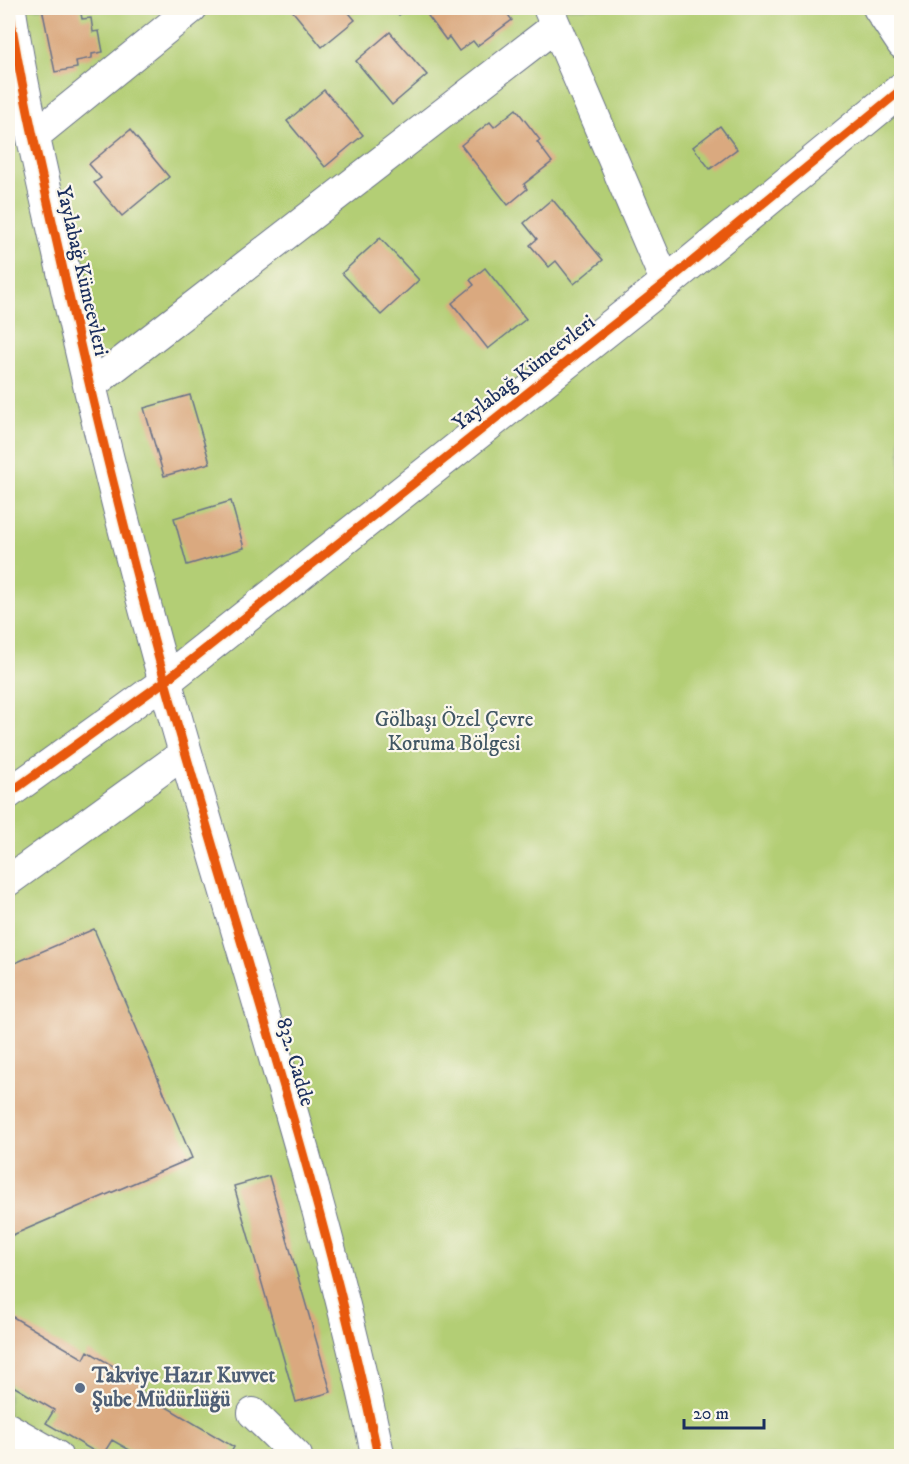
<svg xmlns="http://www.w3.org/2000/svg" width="909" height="1464" font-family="'IM FELL DW Pica',serif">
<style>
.green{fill:#b3ce74;stroke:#677e69;stroke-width:1.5}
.building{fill:#daa97f}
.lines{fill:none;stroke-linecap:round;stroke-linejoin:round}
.street-casing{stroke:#687188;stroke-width:32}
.secondary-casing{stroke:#687188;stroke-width:35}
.street{stroke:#fff;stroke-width:30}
.secondary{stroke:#fff;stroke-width:33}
.cycleway-casing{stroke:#fbf7ec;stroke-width:13}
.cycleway{stroke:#e8590c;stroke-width:9}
.service-dot{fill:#5c6f8a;stroke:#fbf7ec;stroke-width:2}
.labels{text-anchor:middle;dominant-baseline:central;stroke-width:4.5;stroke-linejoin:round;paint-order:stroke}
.street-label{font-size:21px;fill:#1b2f5e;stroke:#fbf7ec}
.park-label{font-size:21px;fill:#415764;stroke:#fbf7ec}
.service-label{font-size:21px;font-weight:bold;fill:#4e5e75;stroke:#fbf7ec;text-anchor:start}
</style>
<rect width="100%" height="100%" fill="#fbf7ec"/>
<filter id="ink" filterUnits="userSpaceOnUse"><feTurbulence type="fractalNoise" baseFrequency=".0167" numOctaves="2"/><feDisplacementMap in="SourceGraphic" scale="12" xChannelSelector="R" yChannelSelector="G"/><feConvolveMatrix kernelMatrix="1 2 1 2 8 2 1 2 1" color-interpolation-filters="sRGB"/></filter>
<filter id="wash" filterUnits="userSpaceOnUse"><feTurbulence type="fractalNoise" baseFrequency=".008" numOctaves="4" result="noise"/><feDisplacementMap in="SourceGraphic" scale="24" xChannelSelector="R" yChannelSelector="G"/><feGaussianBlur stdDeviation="1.35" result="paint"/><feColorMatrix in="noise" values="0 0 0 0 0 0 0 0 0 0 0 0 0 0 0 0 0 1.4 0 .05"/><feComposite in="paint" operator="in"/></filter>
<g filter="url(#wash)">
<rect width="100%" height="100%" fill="#f7ebd7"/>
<!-- green -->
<path class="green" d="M 8,8 L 901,8 L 901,1456 L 8,1456 Z"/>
<g id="blocks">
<!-- building -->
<path class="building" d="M 42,8 L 80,8 L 82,19 L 91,18 L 93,32 L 99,31 L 103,52 L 92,54 L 92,58 L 76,61 L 77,68 L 55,72 Z
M 290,8 L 345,8 L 355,20 L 322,47 Z
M 393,8 L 409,8 L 399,15 Z
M 425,8 L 503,8 L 512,20 L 477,46 L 473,41 L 459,51 L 449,37 L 446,40 L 423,9 Z
M 390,32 L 427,75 L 392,105 L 356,61 Z
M 324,90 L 363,135 L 325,167 L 287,121 Z
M 516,109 L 540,140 L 537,142 L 552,162 L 524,184 L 527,189 L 508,205 L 461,145 L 490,122 L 494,127 Z
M 720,126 L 737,149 L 710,169 L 693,147 Z
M 130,130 L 169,177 L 122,216 L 94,183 L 101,178 L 89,164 Z
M 552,199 L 603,260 L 574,284 L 556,261 L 549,267 L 530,245 L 537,239 L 524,223 Z
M 380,238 L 419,280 L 381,315 L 342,273 Z
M 485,268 L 526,319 L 488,349 L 452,303 L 474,285 L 470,280 Z
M 190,395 L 210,463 L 164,476 L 144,408 Z
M 231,501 L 244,548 L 187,565 L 174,518 Z
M 94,929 L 192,1158 L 8,1237 L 8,966 Z
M 269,1176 L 331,1392 L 296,1402 L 234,1186 Z
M 8,1314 L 84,1359 L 88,1351 L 145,1385 L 141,1392 L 234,1447 L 229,1456 L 140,1456 L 112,1440 L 102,1456 L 46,1423 L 54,1410 L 8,1383 Z"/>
</g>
</g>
<g filter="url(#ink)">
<use href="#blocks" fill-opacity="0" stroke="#687188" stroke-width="1.5"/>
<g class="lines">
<defs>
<path id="street" d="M 878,8 L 902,44
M 549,10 L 666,283
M 33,137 L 192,8
M 89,387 L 556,26
M 8,794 L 165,681
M 8,881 L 186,752
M 253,1413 L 297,1456
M 8,1428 L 57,1456"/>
<path id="secondary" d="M 9,8 C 22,94 43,180 62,265 C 93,404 127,543 165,681 C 237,939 324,1194 378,1456
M 165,681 L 666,283 L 902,89"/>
</defs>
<!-- street casing -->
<use href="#street" class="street-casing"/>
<!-- secondary casing -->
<use href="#secondary" class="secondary-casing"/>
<!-- street -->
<use href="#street" class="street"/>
<!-- secondary -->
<use href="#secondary" class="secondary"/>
<defs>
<path id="cycleway" d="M 9,8 C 22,94 43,180 62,265 C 93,404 127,543 165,681 C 237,939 324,1194 378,1456
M 8,794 L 165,681 L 666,283 L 902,89"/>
</defs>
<!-- cycleway casing -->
<use href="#cycleway" class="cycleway-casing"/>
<!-- cycleway -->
<use href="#cycleway" class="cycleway"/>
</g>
</g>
<!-- markers -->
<circle class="service-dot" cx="80" cy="1388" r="6"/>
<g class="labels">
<!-- street labels -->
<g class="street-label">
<text transform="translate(82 271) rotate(77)">Yaylabağ Kümeevleri</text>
<text transform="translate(524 373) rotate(-38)">Yaylabağ Kümeevleri</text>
<text transform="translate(295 1062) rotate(74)">832. Cadde</text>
</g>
<!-- park labels -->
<g class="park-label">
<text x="454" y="720">Gölbaşı Özel Çevre<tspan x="454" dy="24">Koruma Bölgesi</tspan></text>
</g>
<!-- service labels -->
<g class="service-label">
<text x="92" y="1376">Takviye Hazır Kuvvet<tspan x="92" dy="24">Şube Müdürlüğü</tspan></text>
</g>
</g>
<!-- margin -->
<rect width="909" height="1464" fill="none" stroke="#fbf7ec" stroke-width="30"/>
<!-- scale -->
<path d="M684 1419v9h80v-9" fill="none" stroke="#1b2f5e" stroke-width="3"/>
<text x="693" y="1419" font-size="18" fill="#1b2f5e" stroke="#fbf7ec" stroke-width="4.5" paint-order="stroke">20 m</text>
</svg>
